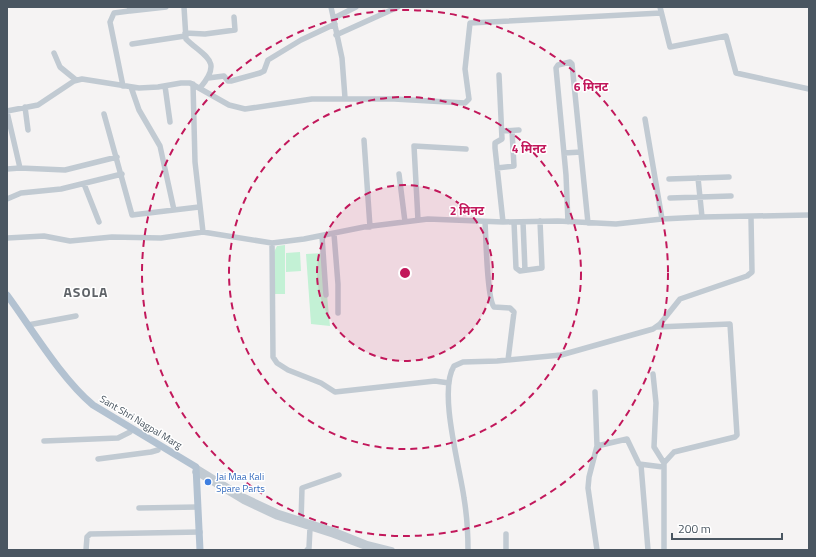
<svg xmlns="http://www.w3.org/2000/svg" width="816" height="557" font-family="'Titillium Web','Noto Sans Devanagari',sans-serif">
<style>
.green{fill:#c3f1d5}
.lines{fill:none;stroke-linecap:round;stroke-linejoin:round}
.minor{stroke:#c1cad2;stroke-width:5.5}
.major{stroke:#b3c2d1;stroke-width:7}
.ring{fill:none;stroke:#c2185b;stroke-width:2;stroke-dasharray:7 5}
.shop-dot{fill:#3f7fe0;stroke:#fff;stroke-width:1.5}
.labels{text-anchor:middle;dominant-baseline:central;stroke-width:3;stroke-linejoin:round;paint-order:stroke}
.street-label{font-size:10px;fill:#4a5661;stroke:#fff}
.shop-label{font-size:10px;fill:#366cbe;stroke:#fff;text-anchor:start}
.district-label{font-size:14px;font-weight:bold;letter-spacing:1px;fill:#5f6368;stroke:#fff}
.centre{fill:#c2185b;stroke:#fff;stroke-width:2}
.ring-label{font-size:12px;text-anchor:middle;font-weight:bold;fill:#c2185b;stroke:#fff;stroke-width:3;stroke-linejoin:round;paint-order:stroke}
</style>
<rect width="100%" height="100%" fill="#f5f3f3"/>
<!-- green -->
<path class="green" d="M 285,245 L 285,294 L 273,294 L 274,252 L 277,246 Z
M 300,252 L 301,271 L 286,272 L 286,253 Z
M 323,253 L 330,326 L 311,324 L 306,254 Z"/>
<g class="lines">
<!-- minor -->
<path class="minor" d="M 184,7 L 186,39 C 204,57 224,60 200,88
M 331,7 L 342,58 L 345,98
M 660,7 L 670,47 L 726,36 L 736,73 L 809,89
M 130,11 L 166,7
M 334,18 L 356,7
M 185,33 L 205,34 L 235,30 L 234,17
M 336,35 L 398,7
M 132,44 L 185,36
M 54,53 L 60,67 L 76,80
M 499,75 L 502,139 L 495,143 L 495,148 L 503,222
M 208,78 L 224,76 L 228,81 L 231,81 L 260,73 L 264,71 L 268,60 L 301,40 L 335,24
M 193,84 L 195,162 L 203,232
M 123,86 L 110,22 L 114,13 L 129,11 L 130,7
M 165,86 L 170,122
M 131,87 L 139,110 L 160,146 L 174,210
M 25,107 L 28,130
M 7,111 L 38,105 L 74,81 L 82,79 L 139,88 L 158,87 L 181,83 L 190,83 L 229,105 L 245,109 L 312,99 L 394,99 L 465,103 L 469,99 L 465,69 L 470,23 L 661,13
M 7,112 L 20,168
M 104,114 L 132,215 L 199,207
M 645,119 L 662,219
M 502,131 L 519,130
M 364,140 L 370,227
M 564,153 L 581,152
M 497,168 L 514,166 L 512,131
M 7,169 L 20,168 L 65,170 L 117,157
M 399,174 L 405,222
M 698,178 L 702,217
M 669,179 L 729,177
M 84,184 L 99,222
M 670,198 L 731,196
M 7,199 L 21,193 L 61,189 L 122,174
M 418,220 L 414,146 L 466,149
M 485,222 C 486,237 487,299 494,307 L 510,308 L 514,312 L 508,360
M 514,222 L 516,268 L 520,271 L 542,268 L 540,221
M 523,222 L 525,270
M 568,222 L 566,175 L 556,68 L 558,65 L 570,62 L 572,64 L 588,223
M 334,234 L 338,284 L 338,313
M 322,236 L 326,295
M 7,238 L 44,236 L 70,241 L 112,237 L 161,238 L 203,232 L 272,243
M 28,325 L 76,316
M 657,327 L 730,324 L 737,435 L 735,437 L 674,452 L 664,463 L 664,550
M 653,374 L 656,403 L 654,447 L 664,463
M 449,383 L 435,381 L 335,392 L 321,383 L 288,370 L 277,363 L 273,357 L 272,243 L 304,239 L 364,227 L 428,219 L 503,222 L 558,221 L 616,224 L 662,219 L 702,217 L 809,215
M 595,392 L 597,446 L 589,477 L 588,488 L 597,550
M 44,441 L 118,438 L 130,432
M 597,446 L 627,439 L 639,464 L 663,467
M 98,459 L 151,452 L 158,450
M 641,465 L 648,550
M 196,467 L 243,496 L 277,512 L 333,530 L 368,544 L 392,550
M 195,472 L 243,501 L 277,517 L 333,535 L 373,550
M 139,508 L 198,507
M 301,523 L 302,488 L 339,475
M 506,534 L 506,550
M 86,550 L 87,537 L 90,534 L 200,532
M 307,550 L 309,548 L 310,528
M 468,550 C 468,532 467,516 464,498 C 460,468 438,391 454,366 L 463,362 L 497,361 L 561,355 L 653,329 L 660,324 L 680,299 L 747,276 L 752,272 L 751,217"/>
<!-- major -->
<path class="major" d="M 7,295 C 32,329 61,378 93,405 L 196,467 L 200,550"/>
</g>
<!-- distance rings -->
<circle cx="405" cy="273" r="88" fill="#c2185b" fill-opacity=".12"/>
<g class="ring">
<circle cx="405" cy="273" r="88"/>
<circle cx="405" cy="273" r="176"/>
<circle cx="405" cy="273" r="263"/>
</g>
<!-- markers -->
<circle class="shop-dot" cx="208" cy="482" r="4"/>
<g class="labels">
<!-- street labels -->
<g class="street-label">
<text transform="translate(141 422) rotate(31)">Sant Shri Nagpal Marg</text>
</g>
<!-- shop labels -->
<g class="shop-label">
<text x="216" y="476">Jai Maa Kali<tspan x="216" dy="12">Spare Parts</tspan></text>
</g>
<!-- district labels -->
<g class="district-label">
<text x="86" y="291">ASOLA</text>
</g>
</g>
<circle cx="405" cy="273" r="6" class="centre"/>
<g class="ring-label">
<text x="591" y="91">6 मिनट</text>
<text x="529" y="153">4 मिनट</text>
<text x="467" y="215">2 मिनट</text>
</g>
<!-- border -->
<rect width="816" height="557" fill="none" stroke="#4a5661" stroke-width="16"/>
<!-- scale -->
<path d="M672 533v6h110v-6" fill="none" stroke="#4a5661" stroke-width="2"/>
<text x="678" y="533" font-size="12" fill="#4a5661" stroke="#ffffff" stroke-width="3" paint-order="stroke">200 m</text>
</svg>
